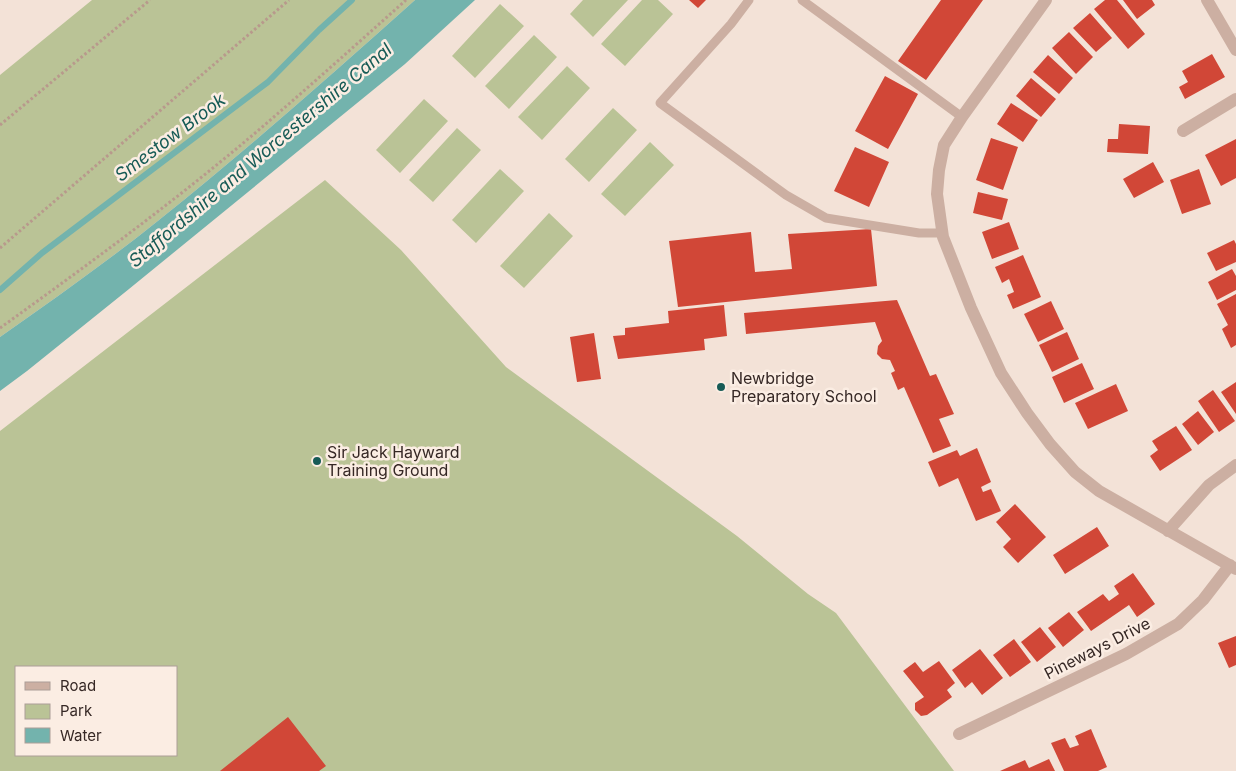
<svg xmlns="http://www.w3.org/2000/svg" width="1236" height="771" font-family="Inter,sans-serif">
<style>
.green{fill:#bac396;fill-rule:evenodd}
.water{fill:#73b3ad}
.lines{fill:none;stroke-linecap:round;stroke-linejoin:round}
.stream{stroke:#73b3ad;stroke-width:6}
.building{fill:#d14737}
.path{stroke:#b8998c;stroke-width:3;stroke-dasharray:2.5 2.5;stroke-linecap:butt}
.service{stroke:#ccafa2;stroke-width:9}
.minor{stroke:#ccafa2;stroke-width:12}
.poi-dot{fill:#175b56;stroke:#fbede3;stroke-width:2}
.labels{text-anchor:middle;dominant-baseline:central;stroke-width:5;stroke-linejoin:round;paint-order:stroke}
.poi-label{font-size:16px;fill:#362825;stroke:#fbede3;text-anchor:start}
.street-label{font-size:16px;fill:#362825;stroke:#fbede3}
.water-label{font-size:18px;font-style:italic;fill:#175b56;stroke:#fbede3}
</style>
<rect width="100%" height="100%" fill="#f3e2d7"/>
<!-- green -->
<path class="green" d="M 92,0 L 415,0 C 331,75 247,150 159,220 C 108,261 54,299 0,337 L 0,75 Z
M 583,0 L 628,0 L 593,37 L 570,14 Z
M 642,0 L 658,0 L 673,14 L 625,66 L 601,44 Z
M 500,4 L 524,26 L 475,78 L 452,56 Z
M 534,35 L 557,57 L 509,109 L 485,86 Z
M 567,66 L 590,88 L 542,140 L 518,117 Z
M 424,99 L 448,121 L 400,173 L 376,150 Z
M 613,108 L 637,130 L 589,182 L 565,159 Z
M 457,128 L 481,150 L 433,202 L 409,180 Z
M 650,142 L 674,165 L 625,216 L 601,194 Z
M 500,169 L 524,191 L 476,243 L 452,220 Z
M 325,180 L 401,250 L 506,367 L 737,536 L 808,594 L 836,613 L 954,771 L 0,771 L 0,431 ZM 16,667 L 176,667 L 176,755 L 16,755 Z
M 549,213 L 573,236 L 524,288 L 500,266 Z"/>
<!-- water -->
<path class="water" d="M 415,0 L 475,0 L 405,64 L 129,289 L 27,371 L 0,391 L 0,337 C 54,299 108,261 159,220 C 247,150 331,75 415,0 Z"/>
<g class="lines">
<!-- stream -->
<path class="stream" d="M 0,290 L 42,253 L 268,82 L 319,30 L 352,0"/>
</g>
<!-- building -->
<path class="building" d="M 689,0 L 706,0 L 698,8 Z
M 941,0 L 983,0 L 926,80 L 898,61 Z
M 1105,0 L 1117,0 L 1145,34 L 1128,49 L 1094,9 Z
M 1123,0 L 1152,0 L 1155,5 L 1137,19 Z
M 1090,13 L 1112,38 L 1096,52 L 1073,28 Z
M 1069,32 L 1093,57 L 1076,74 L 1052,48 Z
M 1212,54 L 1225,77 L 1185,99 L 1179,87 L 1188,82 L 1182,71 Z
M 1048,55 L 1073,78 L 1059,94 L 1033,72 Z
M 885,76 L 918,94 L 888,149 L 855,131 Z
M 1031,78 L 1056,99 L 1041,117 L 1016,96 Z
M 1011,103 L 1038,120 L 1023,142 L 997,124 Z
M 1119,124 L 1150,126 L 1148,154 L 1107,152 L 1108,139 L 1118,139 Z
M 991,138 L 1018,147 L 1003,190 L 976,180 Z
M 1236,139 L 1236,178 L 1221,186 L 1205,155 Z
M 855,147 L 889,162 L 869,207 L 834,191 Z
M 1153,162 L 1164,182 L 1134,198 L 1123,179 Z
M 1199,169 L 1211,204 L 1182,214 L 1170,180 Z
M 978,192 L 1008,199 L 1002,220 L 973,213 Z
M 1009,222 L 1019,249 L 992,259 L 982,232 Z
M 871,229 L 877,286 L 678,307 L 669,241 L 751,232 L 755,272 L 792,269 L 788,234 Z
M 1234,240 L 1236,244 L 1236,262 L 1216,271 L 1207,253 Z
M 1023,255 L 1041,297 L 1013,309 L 1007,295 L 1014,292 L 1009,279 L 1002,283 L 995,267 Z
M 1232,269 L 1236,276 L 1236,290 L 1217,300 L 1208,282 Z
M 1236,294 L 1236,345 L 1231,348 L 1222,329 L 1228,325 L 1217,304 Z
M 897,300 L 930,376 L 936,374 L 954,414 L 939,419 L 951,446 L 933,453 L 904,387 L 898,390 L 891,373 L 895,371 L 890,360 L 882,359 L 877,354 L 878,346 L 882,341 L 875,322 L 746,334 L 744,313 Z
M 1051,301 L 1064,329 L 1038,342 L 1024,314 Z
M 724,305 L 727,336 L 704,339 L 705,350 L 618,359 L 613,336 L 625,335 L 625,328 L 669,323 L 668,311 Z
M 1067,332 L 1079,359 L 1052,372 L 1039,345 Z
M 594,333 L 601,379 L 577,382 L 570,337 Z
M 1082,363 L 1094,389 L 1064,403 L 1052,377 Z
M 1236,382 L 1236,414 L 1221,392 Z
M 1116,384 L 1128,411 L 1088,429 L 1075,403 Z
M 1213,390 L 1235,421 L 1219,432 L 1198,401 Z
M 1198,411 L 1214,432 L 1198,445 L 1182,424 Z
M 1176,426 L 1192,450 L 1160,471 L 1150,456 L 1158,450 L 1152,441 Z
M 977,448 L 991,482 L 981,487 L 983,492 L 991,489 L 1001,511 L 976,521 L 958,478 L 939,487 L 928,462 L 957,450 L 960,456 Z
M 1015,504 L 1046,537 L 1018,563 L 1003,547 L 1011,539 L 996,522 Z
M 1097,527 L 1109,546 L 1065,574 L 1053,555 Z
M 1133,573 L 1155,604 L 1137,617 L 1129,605 L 1091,631 L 1077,612 L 1103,594 L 1109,601 L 1119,594 L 1114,586 Z
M 1069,612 L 1084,630 L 1063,647 L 1048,628 Z
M 1040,627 L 1056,647 L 1037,662 L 1021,642 Z
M 1236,636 L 1236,665 L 1229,668 L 1218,643 Z
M 1014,639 L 1031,662 L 1010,677 L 993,655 Z
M 980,649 L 1003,678 L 982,695 L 972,682 L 965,688 L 952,670 Z
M 939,661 L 955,683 L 947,690 L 952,697 L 927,715 L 921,716 L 915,710 L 915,703 L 924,697 L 903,671 L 915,662 L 923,672 Z
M 288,717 L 326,766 L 319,771 L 220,771 Z
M 1091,729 L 1107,767 L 1098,771 L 1064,771 L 1051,743 L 1065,738 L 1070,748 L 1079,745 L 1075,736 Z
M 1049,759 L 1055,771 L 1000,771 L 1025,760 L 1029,768 Z"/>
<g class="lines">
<!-- path -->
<path class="path" d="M 0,125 L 150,0
M 0,248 L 289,0
M 0,328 C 89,264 178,199 261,128 C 310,86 358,43 406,0"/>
<!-- service -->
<path class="service" d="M 749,0 L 731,24 L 660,103 L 786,195 L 826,218 L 919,233 L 943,233
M 802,0 L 962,117"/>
<!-- minor -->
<path class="minor" d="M 1046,0 L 962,117 L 944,145 L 939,170 L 937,194 L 943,237 L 971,308 L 1001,373 L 1027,413 L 1050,444 L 1075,472 L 1099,491 L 1236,569
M 1207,0 L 1236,50
M 1183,131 L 1236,99
M 1168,531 L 1209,485 L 1236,465
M 959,734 L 1126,654 L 1178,624 L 1203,600 L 1230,565"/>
</g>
<!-- markers -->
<g class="poi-dot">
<circle cx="721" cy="387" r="5"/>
<circle cx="317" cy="461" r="5"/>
</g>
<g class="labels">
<!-- poi labels -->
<g class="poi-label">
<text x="731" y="378">Newbridge<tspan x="731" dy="18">Preparatory School</tspan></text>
<text x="327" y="452">Sir Jack Hayward<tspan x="327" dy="18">Training Ground</tspan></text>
</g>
<!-- street labels -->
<g class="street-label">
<text transform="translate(1097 648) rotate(-27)">Pineways Drive</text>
</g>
<!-- water labels -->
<g class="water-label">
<text transform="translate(170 137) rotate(-37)">Smestow Brook</text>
<text transform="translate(260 155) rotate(-40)">Staffordshire and Worcestershire Canal</text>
</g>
</g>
<!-- legend -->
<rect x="15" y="666" width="162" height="90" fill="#fbede3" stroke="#ac9e97"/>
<rect x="25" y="682" width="25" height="8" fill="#ccafa2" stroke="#ac9e97"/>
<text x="60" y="691" font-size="15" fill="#362825">Road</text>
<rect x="25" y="704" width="25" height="15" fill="#bac396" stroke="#ac9e97"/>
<text x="60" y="716" font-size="15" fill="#362825">Park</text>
<rect x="25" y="728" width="25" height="15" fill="#73b3ad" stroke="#ac9e97"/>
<text x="60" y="741" font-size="15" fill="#362825">Water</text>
</svg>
